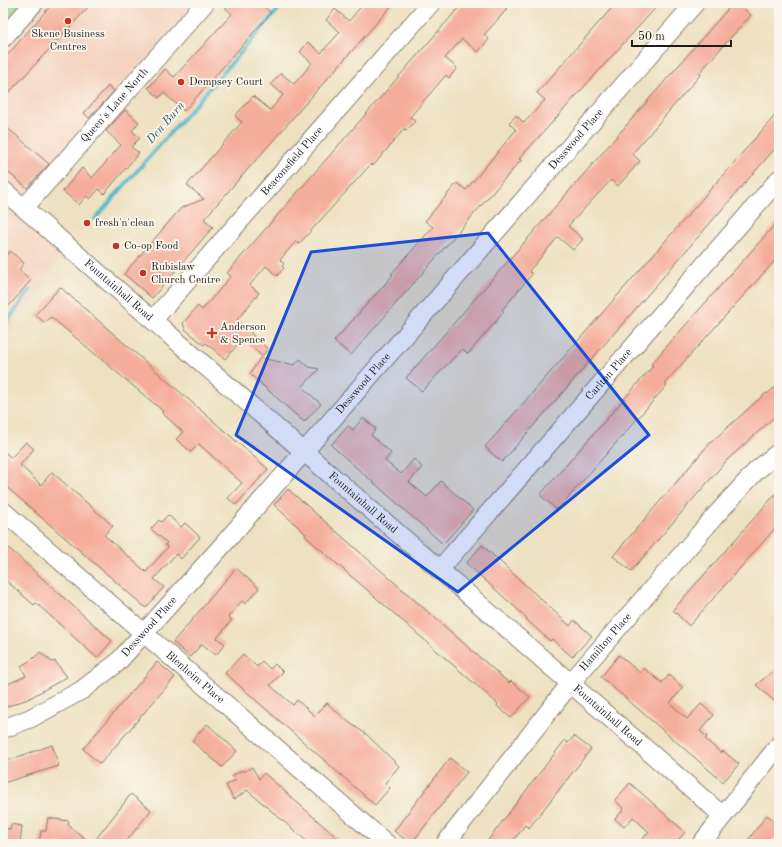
<svg xmlns="http://www.w3.org/2000/svg" width="782" height="847" font-family="'Old Standard TT',serif">
<style>
.built{fill:#f4d3c0}
.green{fill:#94d790;stroke:#587a56}
.lines{fill:none;stroke-linecap:round;stroke-linejoin:round}
.stream{stroke:#4bb6c7;stroke-width:4}
.building{fill:#f5ad9b}
.minor-casing{stroke:#857e6e;stroke-width:20}
.minor{stroke:#fff;stroke-width:18}
.marked{fill:#1d4ed8;fill-opacity:0.2;stroke:#1d4ed8;stroke-width:3;stroke-linejoin:round}
.poi-dot{fill:#c8321e;stroke:#fbf7ec;stroke-width:1.5}
.labels{text-anchor:middle;dominant-baseline:central;stroke-width:3.5;stroke-linejoin:round;paint-order:stroke}
.poi-label{font-size:11px;fill:#1c1c1c;stroke:#fbf7ec;text-anchor:start}
.street-label{font-size:11px;fill:#1c1c1c;stroke:#fbf7ec}
.water-label{font-size:12px;font-style:italic;fill:#2f5a60;stroke:#fbf7ec}
</style>
<rect width="100%" height="100%" fill="#fbf7ec"/>
<filter id="ink" filterUnits="userSpaceOnUse"><feTurbulence type="fractalNoise" baseFrequency=".025" numOctaves="2"/><feDisplacementMap in="SourceGraphic" scale="8" xChannelSelector="R" yChannelSelector="G"/><feConvolveMatrix kernelMatrix="1 2 1 2 8 2 1 2 1" color-interpolation-filters="sRGB"/></filter>
<filter id="wash" filterUnits="userSpaceOnUse"><feTurbulence type="fractalNoise" baseFrequency=".012" numOctaves="4" result="noise"/><feDisplacementMap in="SourceGraphic" scale="16" xChannelSelector="R" yChannelSelector="G"/><feGaussianBlur stdDeviation="0.9" result="paint"/><feColorMatrix in="noise" values="0 0 0 0 0 0 0 0 0 0 0 0 0 0 0 0 0 1.4 0 .05"/><feComposite in="paint" operator="in"/></filter>
<g filter="url(#wash)">
<rect width="100%" height="100%" fill="#eee1c1"/>
<!-- built -->
<path class="built" d="M 3,3 L 199,3 L 14,210 L 62,252 L 47,280 L 3,339 Z
M 3,365 L 11,371 L 3,380 Z"/>
<!-- green -->
<path class="green" d="M 4,3 L 26,3 L 3,29 L 3,4 Z"/>
<g class="lines">
<!-- stream -->
<path class="stream" d="M 95,219 L 284,3
M 3,327 L 30,290"/>
</g>
<g id="blocks">
<!-- building -->
<path class="building" d="M 53,3 L 92,3 L 3,99 L 3,60 Z
M 220,3 L 260,3 L 271,13 L 184,111 L 164,93 L 159,98 L 148,88 L 165,69 L 174,77 L 232,14 Z
M 364,3 L 394,3 L 204,219 L 213,227 L 152,298 L 124,274 L 181,208 L 204,199 L 187,185 L 242,122 L 235,116 L 253,96 L 270,110 L 283,95 L 271,84 L 281,73 L 294,84 L 312,63 L 300,52 L 308,42 L 321,53 L 340,32 L 326,20 L 335,9 L 349,21 Z
M 463,3 L 500,3 L 507,9 L 484,35 L 489,39 L 478,52 L 462,39 L 445,58 L 457,68 L 449,78 L 446,75 L 410,117 L 415,121 L 406,131 L 404,129 L 373,166 L 371,164 L 299,244 L 296,241 L 280,260 L 284,264 L 282,266 L 284,268 L 277,276 L 266,266 L 250,285 L 259,293 L 237,320 L 268,349 L 262,356 L 243,339 L 225,359 L 206,343 L 204,345 L 185,329 L 183,323 L 198,306 L 202,310 L 216,294 L 231,276 L 227,273 Z
M 616,3 L 660,3 L 519,159 L 521,160 L 351,355 L 334,341 L 393,275 L 391,274 L 433,227 L 425,221 L 450,191 L 457,183 L 466,190 L 516,130 L 509,123 L 516,115 L 524,123 L 545,100 L 537,93 Z
M 733,3 L 737,3 L 751,15 L 699,73 L 701,74 L 632,154 L 640,161 L 618,186 L 611,180 L 568,226 L 583,239 L 573,250 L 558,237 L 529,271 L 532,274 L 502,310 L 504,312 L 468,354 L 462,349 L 422,391 L 406,378 Z
M 108,86 L 114,91 L 89,118 L 84,113 Z
M 125,110 L 139,122 L 132,131 L 140,138 L 131,147 L 139,153 L 104,194 L 99,189 L 90,199 L 86,196 L 79,205 L 63,191 L 82,168 L 92,178 L 121,145 L 106,131 Z
M 779,111 L 779,144 L 502,462 L 485,447 Z
M 3,124 L 49,164 L 27,188 L 3,168 Z
M 779,220 L 779,256 L 665,383 L 667,385 L 557,510 L 540,495 L 653,366 L 651,364 Z
M 10,251 L 24,263 L 19,270 L 31,280 L 3,313 L 3,259 Z
M 60,287 L 268,469 L 236,505 L 228,498 L 242,483 L 199,444 L 191,452 L 176,439 L 183,432 L 162,413 L 163,411 L 51,317 L 45,323 L 35,315 Z
M 260,358 L 295,365 L 300,359 L 309,367 L 319,369 L 302,387 L 321,404 L 304,422 L 250,374 Z
M 779,384 L 779,413 L 727,460 L 631,571 L 613,556 L 710,443 L 766,393 L 767,394 Z
M 363,418 L 376,429 L 371,435 L 391,453 L 385,461 L 401,474 L 414,459 L 422,467 L 409,482 L 427,497 L 441,481 L 473,510 L 443,544 L 331,445 L 348,426 L 353,430 Z
M 26,442 L 34,449 L 20,465 L 41,485 L 52,472 L 62,481 L 113,526 L 104,535 L 146,572 L 168,547 L 165,545 L 167,543 L 151,529 L 159,520 L 161,522 L 168,515 L 181,527 L 185,523 L 200,537 L 181,559 L 176,554 L 154,579 L 164,587 L 146,608 L 3,484 L 3,450 L 11,458 Z
M 288,489 L 509,683 L 511,681 L 530,697 L 511,718 L 497,706 L 498,704 L 305,536 L 306,534 L 274,505 Z
M 779,490 L 779,524 L 689,626 L 673,610 Z
M 3,543 L 112,641 L 97,658 L 36,603 L 34,605 L 3,578 Z
M 482,545 L 570,626 L 574,620 L 592,636 L 572,657 L 552,639 L 550,641 L 526,619 L 527,618 L 466,563 Z
M 236,568 L 259,588 L 245,604 L 242,601 L 228,617 L 232,620 L 217,638 L 225,644 L 216,655 L 202,644 L 190,657 L 173,642 Z
M 40,652 L 52,662 L 55,661 L 67,677 L 28,699 L 3,708 L 3,686 L 26,676 L 21,666 L 34,658 Z
M 243,654 L 257,667 L 262,661 L 270,669 L 275,664 L 283,672 L 270,685 L 293,705 L 297,700 L 315,716 L 327,703 L 347,721 L 366,734 L 399,766 L 385,783 L 390,788 L 375,805 L 225,673 Z
M 619,655 L 640,673 L 644,668 L 662,683 L 669,675 L 683,688 L 670,703 L 687,719 L 701,704 L 714,715 L 700,731 L 707,737 L 705,739 L 721,753 L 723,751 L 739,764 L 723,782 L 601,677 Z
M 157,662 L 175,677 L 100,764 L 83,749 Z
M 779,666 L 779,705 L 756,685 Z
M 207,724 L 237,751 L 222,767 L 192,741 Z
M 574,736 L 591,749 L 529,828 L 525,825 L 511,844 L 485,844 L 565,740 L 568,743 Z
M 52,745 L 59,766 L 3,783 L 3,762 Z
M 450,758 L 467,772 L 411,844 L 394,831 Z
M 252,767 L 259,779 L 264,773 L 344,844 L 310,844 L 247,790 L 234,800 L 226,785 L 236,780 L 232,776 L 243,770 L 244,772 Z
M 630,783 L 685,832 L 675,844 L 638,844 L 649,832 L 633,817 L 624,827 L 615,819 L 624,809 L 615,800 Z
M 131,794 L 151,810 L 124,844 L 92,844 Z
M 767,815 L 779,825 L 779,833 L 770,844 L 745,844 Z
M 48,818 L 69,821 L 68,825 L 92,844 L 39,844 L 41,831 L 46,831 Z
M 11,824 L 22,826 L 20,844 L 3,844 L 3,828 L 10,829 Z"/>
</g>
</g>
<g filter="url(#ink)">
<use href="#blocks" fill-opacity="0" stroke="#857e6e" stroke-width="1"/>
<g class="lines">
<defs>
<g id="minor">
<path d="M 3,38 L 34,3"/>
<path id="s1" d="M 3,190 L 723,816"/>
<path id="s2" d="M 24,208 L 205,3"/>
<path id="s3" d="M 153,320 L 431,3"/>
<path id="s4" d="M 3,511 L 387,844"/>
<path id="s5" d="M 439,570 L 779,179"/>
<path id="s6" d="M 3,729 L 31,718 L 82,690 L 117,663 L 221,547 L 695,3"/>
<path id="s7" d="M 445,844 L 573,680 L 715,516 L 756,471 L 779,452"/>
<path d="M 701,844 L 779,745"/>
</g>
</defs>
<!-- minor casing -->
<use href="#minor" class="minor-casing"/>
<!-- minor -->
<use href="#minor" class="minor"/>
</g>
</g>
<!-- marked area -->
<path class="marked" d="M 488,233 L 649,435 L 458,592 L 236,435 L 311,252 Z"/>
<!-- markers -->
<g class="poi-dot">
<circle cx="68" cy="21" r="4"/>
<circle cx="181" cy="82" r="4"/>
<circle cx="87" cy="223" r="4"/>
<circle cx="116" cy="246" r="4"/>
<circle cx="143" cy="273" r="4"/>
<path d="M210 327h4v4h4v4h-4v4h-4v-4h-4v-4h4z"/>
</g>
<g class="labels">
<!-- poi labels -->
<g class="poi-label">
<text x="68" y="34" text-anchor="middle">Skene Business<tspan x="68" dy="13">Centres</tspan></text>
<text x="189" y="82">Dempsey Court</text>
<text x="95" y="223">fresh'n'clean</text>
<text x="124" y="246">Co-op Food</text>
<text x="151" y="267">Rubislaw<tspan x="151" dy="13">Church Centre</tspan></text>
<text x="220" y="327">Anderson<tspan x="220" dy="13">&amp; Spence</tspan></text>
</g>
<!-- street labels -->
<g class="street-label">
<text stroke="none"><textPath href="#s2" startOffset="137">Queen's Lane North</textPath></text>
<text stroke="none"><textPath href="#s6" startOffset="829">Desswood Place</textPath></text>
<text stroke="none"><textPath href="#s3" startOffset="211">Beaconsfield Place</textPath></text>
<text stroke="none"><textPath href="#s1" startOffset="153">Fountainhall Road</textPath></text>
<text stroke="none"><textPath href="#s5" startOffset="259">Carlton Place</textPath></text>
<text stroke="none"><textPath href="#s6" startOffset="505">Desswood Place</textPath></text>
<text stroke="none"><textPath href="#s1" startOffset="477">Fountainhall Road</textPath></text>
<text stroke="none"><textPath href="#s6" startOffset="181">Desswood Place</textPath></text>
<text stroke="none"><textPath href="#s7" startOffset="258">Hamilton Place</textPath></text>
<text stroke="none"><textPath href="#s4" startOffset="254">Blenheim Place</textPath></text>
<text stroke="none"><textPath href="#s1" startOffset="801">Fountainhall Road</textPath></text>
</g>
<!-- water labels -->
<g class="water-label">
<text transform="translate(166 123) rotate(-49)">Den Burn</text>
</g>
</g>
<!-- margin -->
<rect width="782" height="847" fill="none" stroke="#fbf7ec" stroke-width="16"/>
<!-- scale -->
<path d="M632 40v6h99v-6" fill="none" stroke="#1c1c1c" stroke-width="2"/>
<text x="638" y="40" font-size="12" fill="#1c1c1c" stroke="#fbf7ec" stroke-width="3" paint-order="stroke">50 m</text>
</svg>
